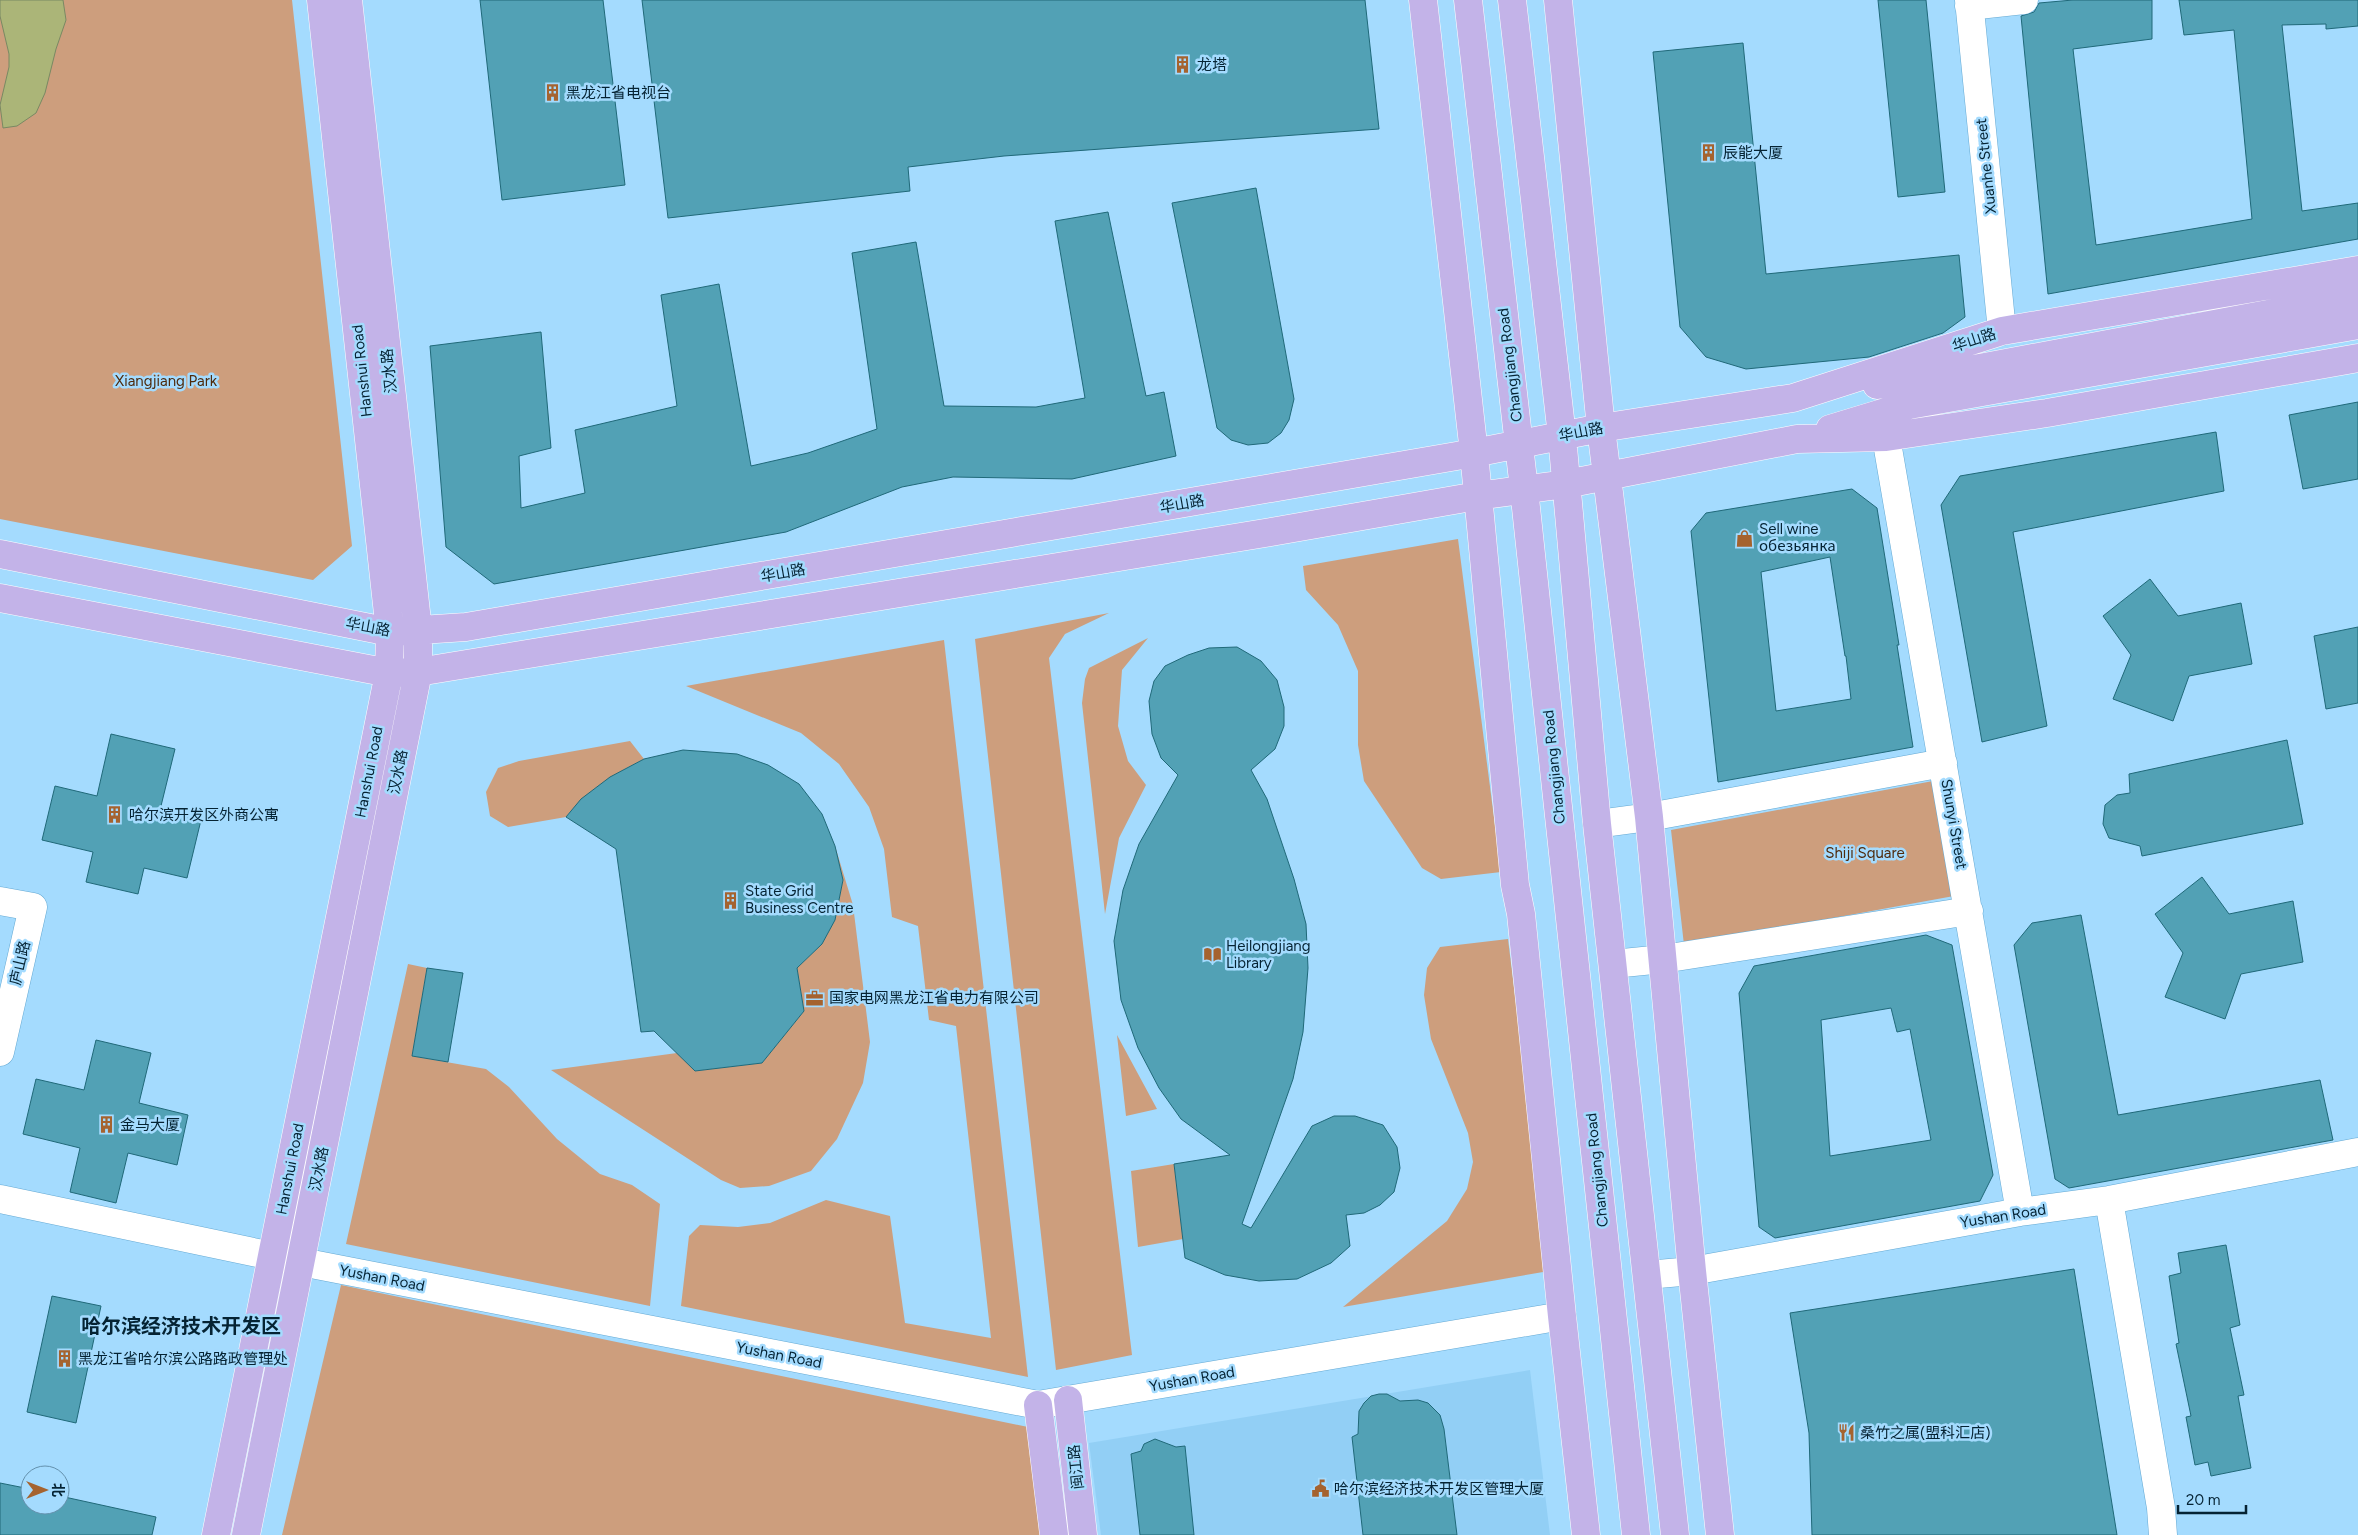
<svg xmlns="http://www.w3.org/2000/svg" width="2358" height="1535" font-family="Figtree,'Noto Sans SC',sans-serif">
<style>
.built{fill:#92cff5}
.green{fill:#cd9e7d}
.water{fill:#abb578;stroke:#798963}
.building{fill:#52a1b5;stroke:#206979;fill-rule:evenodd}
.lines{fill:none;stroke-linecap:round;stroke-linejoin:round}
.minor-casing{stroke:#64a9d3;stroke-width:29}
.major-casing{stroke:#fff;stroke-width:29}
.minor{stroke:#fff;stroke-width:28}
.major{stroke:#c3b3e8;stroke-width:28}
.labels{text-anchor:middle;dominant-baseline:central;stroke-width:5;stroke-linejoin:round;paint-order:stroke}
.poi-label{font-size:15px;fill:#052333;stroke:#a4dbfe;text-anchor:start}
.street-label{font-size:15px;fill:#052333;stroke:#a4dbfe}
.park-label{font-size:15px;fill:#4f2b0d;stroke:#a4dbfe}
.district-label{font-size:20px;font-weight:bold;fill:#052333;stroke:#a4dbfe}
</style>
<rect width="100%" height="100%" fill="#a4dbfe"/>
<!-- built -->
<path class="built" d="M 1530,1370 L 1550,1535 L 1101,1535 L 1089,1443 Z"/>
<!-- green -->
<path class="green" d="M 0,0 L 292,0 L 352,546 L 313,580 L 0,519 Z
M 1458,539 L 1501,872 L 1441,879 L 1422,868 L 1364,781 L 1358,745 L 1358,671 L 1338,625 L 1306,590 L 1303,566 Z
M 1109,613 L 1065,634 L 1049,658 L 1132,1355 L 1056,1370 L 975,639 Z
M 1148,638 L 1122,670 L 1118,726 L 1128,761 L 1146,785 L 1119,838 L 1105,914 L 1082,703 L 1085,679 L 1089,668 Z
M 944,640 L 1028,1377 L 681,1306 L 689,1236 L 700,1225 L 738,1227 L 770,1223 L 826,1200 L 890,1216 L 905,1323 L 991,1338 L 956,1026 L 929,1020 L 918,926 L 892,917 L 884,849 L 869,807 L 839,764 L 801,733 L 686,686 Z
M 630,741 L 644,759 C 613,775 589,789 566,817 L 508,827 L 490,816 L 486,792 L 498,768 L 519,761 Z
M 1933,781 L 1954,896 L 1684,945 L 1671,830 Z
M 835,846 L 853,905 L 870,1042 L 863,1083 L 837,1139 L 811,1171 L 769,1186 L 740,1188 L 721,1180 L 551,1070 L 677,1053 L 695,1071 L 762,1063 L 804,1011 L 797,968 L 822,944 L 835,920 L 843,880 Z
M 1508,939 L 1549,1271 L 1343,1307 L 1447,1221 L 1467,1189 L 1473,1162 L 1468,1133 L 1431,1039 L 1424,995 L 1427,968 L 1440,947 Z
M 408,964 L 427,968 L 412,1056 L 486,1069 L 509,1087 L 557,1139 L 600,1174 L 632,1185 L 660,1204 L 650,1306 L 346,1244 Z
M 1117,1035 L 1157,1109 L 1126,1116 Z
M 1174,1164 L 1183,1239 L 1138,1247 L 1131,1171 Z
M 341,1285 L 1028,1427 L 1042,1535 L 282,1535 Z"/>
<!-- water -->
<path class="water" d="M 0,0 L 63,0 L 66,20 L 56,49 L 45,93 L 36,113 L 17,126 L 3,128 L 0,105 L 9,67 L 9,54 L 0,16 Z"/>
<!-- building -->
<path class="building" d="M 480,0 L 603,0 L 625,185 L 502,200 Z
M 642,0 L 1365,0 L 1379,129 L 1004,156 L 908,167 L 910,191 L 668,218 Z
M 1878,0 L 1926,0 L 1945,192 L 1898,197 Z
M 2073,0 L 2152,0 L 2152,39 L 2073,49 L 2096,245 L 2252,219 L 2234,30 L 2184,35 L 2179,0 L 2358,0 L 2358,26 L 2326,29 L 2326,24 L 2282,25 L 2302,211 L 2358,203 L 2358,239 L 2048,294 L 2021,16 L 2034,12 L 2039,3 Z
M 1743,43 L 1766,274 L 1959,255 L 1965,317 L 1943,333 L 1869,357 L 1746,369 L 1706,357 L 1680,327 L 1653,52 Z
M 1256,188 L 1294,399 L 1289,420 L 1281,433 L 1268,443 L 1248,445 L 1231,440 L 1217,428 L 1172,203 Z
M 1108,212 L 1146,396 L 1164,392 L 1176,456 L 1072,479 L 953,477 L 902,487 L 786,532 L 494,584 L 446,547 L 430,346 L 541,332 L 551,448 L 519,456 L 521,508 L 585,493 L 575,430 L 677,406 L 661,295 L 719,284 L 751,466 L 808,453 L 877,429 L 852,253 L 916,242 L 944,406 L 1036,407 L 1085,398 L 1055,221 Z
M 2358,402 L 2358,479 L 2303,489 L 2289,415 Z
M 2216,432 L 2224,491 L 2013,532 L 2047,726 L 1982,742 L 1941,505 L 1960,476 Z
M 1852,489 L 1877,508 L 1899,645 L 1897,645 L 1913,747 L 1718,782 L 1691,531 L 1706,513 ZM 1830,557 L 1845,656 L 1846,656 L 1851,699 L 1776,711 L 1761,572 Z
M 2150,579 L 2178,616 L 2241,603 L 2252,664 L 2189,676 L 2173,721 L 2113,699 L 2131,655 L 2103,616 Z
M 2358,627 L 2358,703 L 2326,709 L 2314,636 Z
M 1237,647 L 1261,661 L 1277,680 L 1284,707 L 1284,726 L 1275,749 L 1251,770 L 1267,799 L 1294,879 L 1306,924 L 1308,968 L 1303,1032 L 1293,1079 L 1242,1224 L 1251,1228 L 1312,1126 L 1334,1116 L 1355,1116 L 1383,1125 L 1397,1147 L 1400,1168 L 1394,1192 L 1380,1205 L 1364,1213 L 1346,1215 L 1350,1246 L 1331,1263 L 1297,1279 L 1259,1281 L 1225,1275 L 1185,1258 L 1174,1164 L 1230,1155 L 1181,1119 L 1159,1088 L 1138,1048 L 1121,1000 L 1114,941 L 1123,890 L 1139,844 L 1178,775 L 1161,758 L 1152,734 L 1149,701 L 1154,681 L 1165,666 L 1188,655 L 1209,648 Z
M 111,734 L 175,749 L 160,810 L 201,820 L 187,878 L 144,868 L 138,894 L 86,882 L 93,852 L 42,840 L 55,786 L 97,796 Z
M 2287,740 L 2303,824 L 2142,856 L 2140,846 L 2109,838 L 2103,824 L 2105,805 L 2117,795 L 2130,793 L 2129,774 Z
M 683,750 L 737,754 L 768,765 L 799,784 L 822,814 L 835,846 L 843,880 L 835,920 L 822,944 L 797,968 L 804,1011 L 762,1063 L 695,1071 L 654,1031 L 641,1032 L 616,849 L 566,817 L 581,799 L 610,777 L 644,759 Z
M 2202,877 L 2229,914 L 2293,901 L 2303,962 L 2241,974 L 2225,1019 L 2165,997 L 2183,953 L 2155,914 Z
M 2081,915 L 2118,1115 L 2320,1080 L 2333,1140 L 2069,1188 L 2055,1179 L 2014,945 L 2032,923 Z
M 1926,935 L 1952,945 L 1993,1175 L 1980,1201 L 1775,1238 L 1759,1227 L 1739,993 L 1754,966 ZM 1891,1008 L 1897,1032 L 1910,1029 L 1931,1140 L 1830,1156 L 1821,1020 Z
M 427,968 L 463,973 L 448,1062 L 412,1056 Z
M 96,1040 L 151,1053 L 139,1103 L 188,1115 L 177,1165 L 128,1153 L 116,1203 L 70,1192 L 80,1148 L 23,1134 L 36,1079 L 84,1090 Z
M 2226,1245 L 2240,1325 L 2230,1328 L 2244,1395 L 2238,1396 L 2251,1468 L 2211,1476 L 2208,1462 L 2195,1465 L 2186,1417 L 2191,1416 L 2176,1344 L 2179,1343 L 2169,1276 L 2181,1273 L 2178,1253 Z
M 2074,1269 L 2117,1535 L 1812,1535 L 1809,1433 L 1790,1313 Z
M 52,1296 L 101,1306 L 76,1423 L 27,1412 Z
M 1379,1394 L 1387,1394 L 1400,1401 L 1418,1400 L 1428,1403 L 1440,1415 L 1444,1429 L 1457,1535 L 1363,1535 L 1352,1437 L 1358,1434 L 1359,1411 L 1364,1403 L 1371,1396 Z
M 1155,1439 L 1176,1447 L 1185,1446 L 1194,1535 L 1140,1535 L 1131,1454 L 1141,1451 L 1144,1444 Z
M 0,1483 L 30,1489 L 30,1505 L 60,1505 L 60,1496 L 156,1517 L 152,1535 L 0,1535 Z"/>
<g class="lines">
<defs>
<path id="minor" d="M 1969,0 L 2002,331
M 1969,6 L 2024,0
M 1886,437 L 2020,1212
M 1597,824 L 1649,817 L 1943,763
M 0,901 L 33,907 L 0,1052
M 1613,964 L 1663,959 L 1969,911
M 0,1199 L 291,1260 L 1038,1405 L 1562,1316
M 2109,1200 L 2161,1508 L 2163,1535
M 1647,1275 L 1692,1271 L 2020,1212 L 2109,1200 L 2358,1152"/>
<path id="major" d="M 1423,0 L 1474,453 L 1515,885 L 1521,914 L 1562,1316 L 1586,1535
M 1468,0 L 1524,489 L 1636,1535
M 1512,0 L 1562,436 L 1597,824 L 1675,1535
M 1558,0 L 1601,428 L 1649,817 L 1692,1271 L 1720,1535
M 1877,385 L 1948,374 L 2358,297
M 1830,429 L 1909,405 L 2358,325
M 0,554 L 390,632 L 466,627 L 1474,453 L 1601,428 L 1793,398 L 2002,331 L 2358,270
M 0,598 L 389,673 L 418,672 L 1271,532 L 1477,496 L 1566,484 L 1797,439 L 1886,437 L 2047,413 L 2358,358
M 1068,1400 L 1083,1535
M 1038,1405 L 1054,1535
M 216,1535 L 389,673 L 390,632 L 321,0
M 246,1535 L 418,672 L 418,630 L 348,0"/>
</defs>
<!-- minor casing -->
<use href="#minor" class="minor-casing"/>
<!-- major casing -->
<use href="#major" class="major-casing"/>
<!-- minor -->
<use href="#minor" class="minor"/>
<!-- major -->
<use href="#major" class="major"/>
</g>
<!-- icons -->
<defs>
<symbol id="building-bare" viewBox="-9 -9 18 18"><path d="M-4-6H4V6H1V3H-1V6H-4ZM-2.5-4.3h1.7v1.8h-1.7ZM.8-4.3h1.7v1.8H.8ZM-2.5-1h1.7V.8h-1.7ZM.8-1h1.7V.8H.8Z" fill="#a5632f" stroke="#a4dbfe" stroke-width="2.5" paint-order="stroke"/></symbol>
<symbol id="shop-bare" viewBox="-9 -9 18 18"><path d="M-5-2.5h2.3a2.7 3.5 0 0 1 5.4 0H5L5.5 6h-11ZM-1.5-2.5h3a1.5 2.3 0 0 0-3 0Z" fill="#a5632f" stroke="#a4dbfe" stroke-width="2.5" paint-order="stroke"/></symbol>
<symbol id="library-bare" viewBox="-9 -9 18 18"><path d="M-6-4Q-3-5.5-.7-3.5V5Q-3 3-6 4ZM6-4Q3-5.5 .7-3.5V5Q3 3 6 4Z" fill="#a5632f" stroke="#a4dbfe" stroke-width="2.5" paint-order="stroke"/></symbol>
<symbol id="office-bare" viewBox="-9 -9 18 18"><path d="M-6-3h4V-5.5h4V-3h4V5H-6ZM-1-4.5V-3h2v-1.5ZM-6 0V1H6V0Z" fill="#a5632f" stroke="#a4dbfe" stroke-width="2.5" paint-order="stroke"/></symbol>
<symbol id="restaurant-bare" viewBox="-9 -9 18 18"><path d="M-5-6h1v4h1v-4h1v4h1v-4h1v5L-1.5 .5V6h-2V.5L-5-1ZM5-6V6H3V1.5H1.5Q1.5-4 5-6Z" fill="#a5632f" stroke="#a4dbfe" stroke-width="2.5" paint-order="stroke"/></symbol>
<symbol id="civic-bare" viewBox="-9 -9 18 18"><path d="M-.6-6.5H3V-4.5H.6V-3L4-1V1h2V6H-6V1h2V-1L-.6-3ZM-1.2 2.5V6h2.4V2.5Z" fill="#a5632f" stroke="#a4dbfe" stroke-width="2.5" paint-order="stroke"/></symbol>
</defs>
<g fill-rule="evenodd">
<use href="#building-bare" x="1170" y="52" width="25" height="25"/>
<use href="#building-bare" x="540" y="80" width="25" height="25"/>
<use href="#building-bare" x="1696" y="140" width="25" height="25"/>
<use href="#shop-bare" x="1732" y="526" width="25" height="25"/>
<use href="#building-bare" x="102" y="802" width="25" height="25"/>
<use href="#building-bare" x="718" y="888" width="25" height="25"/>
<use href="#library-bare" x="1200" y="942" width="25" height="25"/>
<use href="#office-bare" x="802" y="986" width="25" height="25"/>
<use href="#building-bare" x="94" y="1112" width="25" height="25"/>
<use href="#building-bare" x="52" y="1346" width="25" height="25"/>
<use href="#restaurant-bare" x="1834" y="1420" width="25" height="25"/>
<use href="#civic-bare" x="1308" y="1476" width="25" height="25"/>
</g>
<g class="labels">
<!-- poi labels -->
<g class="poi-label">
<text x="1197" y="65">龙塔</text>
<text x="566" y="93">黑龙江省电视台</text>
<text x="1723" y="153">辰能大厦</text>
<text x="1759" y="529">Sell wine<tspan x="1759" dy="17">обезьянка</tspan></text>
<text x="129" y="815">哈尔滨开发区外商公寓</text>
<text x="745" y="891">State Grid<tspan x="745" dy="17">Business Centre</tspan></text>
<text x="1226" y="946">Heilongjiang<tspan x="1226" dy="17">Library</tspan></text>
<text x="829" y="998">国家电网黑龙江省电力有限公司</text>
<text x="120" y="1125">金马大厦</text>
<text x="78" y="1359">黑龙江省哈尔滨公路路政管理处</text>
<text x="1860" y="1433">桑竹之属(盟科汇店)</text>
<text x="1334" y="1489">哈尔滨经济技术开发区管理大厦</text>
</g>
<!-- street labels -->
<g class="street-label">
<text transform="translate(1986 166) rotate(-96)">Xuanhe Street</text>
<text transform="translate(1974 340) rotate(-18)">华山路</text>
<text transform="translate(1510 365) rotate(-97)">Changjiang Road</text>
<text transform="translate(362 371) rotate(-96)">Hanshui Road</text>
<text transform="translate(389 371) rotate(-96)">汉水路</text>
<text transform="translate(1581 432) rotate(-11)">华山路</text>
<text transform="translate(1182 504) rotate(-10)">华山路</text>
<text transform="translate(783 573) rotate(-10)">华山路</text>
<text transform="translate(368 627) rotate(10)">华山路</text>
<text transform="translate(1554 767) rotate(-96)">Changjiang Road</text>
<text transform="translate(369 772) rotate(-79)">Hanshui Road</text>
<text transform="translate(398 772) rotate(-79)">汉水路</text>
<text transform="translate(1954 824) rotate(80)">Shunyi Street</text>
<text transform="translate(20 963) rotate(-77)">庐山路</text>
<text transform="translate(290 1169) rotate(-79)">Hanshui Road</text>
<text transform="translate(319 1169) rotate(-79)">汉水路</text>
<text transform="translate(1597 1170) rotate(-96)">Changjiang Road</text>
<text transform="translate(2003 1216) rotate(-9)">Yushan Road</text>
<text transform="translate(382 1278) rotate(11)">Yushan Road</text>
<text transform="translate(779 1355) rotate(11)">Yushan Road</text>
<text transform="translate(1192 1379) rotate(-10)">Yushan Road</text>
<text transform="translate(1076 1467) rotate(-96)">闽江路</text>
</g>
<!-- park labels -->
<g class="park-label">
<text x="166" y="381">Xiangjiang Park</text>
<text x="1865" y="853">Shiji Square</text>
</g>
<!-- district labels -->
<g class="district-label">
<text x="181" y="1326">哈尔滨经济技术开发区</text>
</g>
</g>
<!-- north arrow -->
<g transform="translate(45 1490) rotate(90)"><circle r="24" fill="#a4dbfe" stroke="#6491ad"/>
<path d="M0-4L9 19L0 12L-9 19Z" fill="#a5632f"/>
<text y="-8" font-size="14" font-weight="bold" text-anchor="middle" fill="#052333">北</text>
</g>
<!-- scale -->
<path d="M2178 1505v8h68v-8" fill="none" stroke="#052333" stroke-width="2.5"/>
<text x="2186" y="1505" font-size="15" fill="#052333" stroke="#a4dbfe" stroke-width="4" paint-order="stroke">20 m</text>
</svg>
